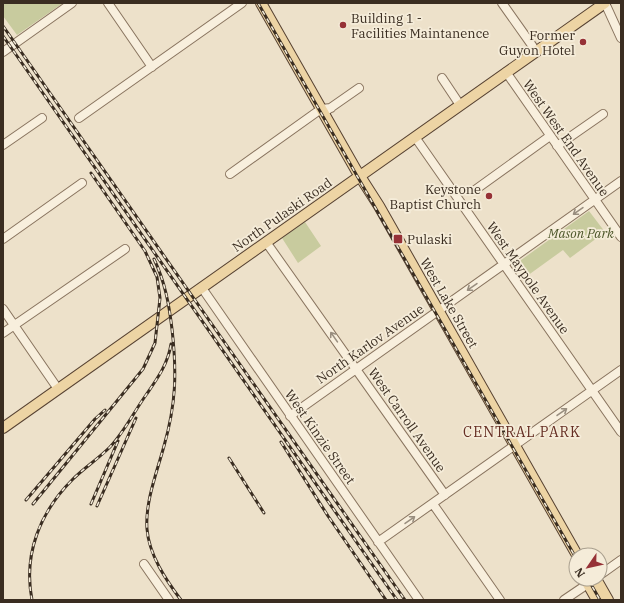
<svg xmlns="http://www.w3.org/2000/svg" width="624" height="603" font-family="'IBM Plex Serif',serif">
<style>
.green{fill:#c8cb9e}
.lines{fill:none;stroke-linecap:round;stroke-linejoin:round}
.minor-casing{stroke:#89745f;stroke-width:10}
.major-casing{stroke:#574232;stroke-width:12}
.minor{stroke:#f8efdd;stroke-width:8}
.major{stroke:#edd4a4;stroke-width:10}
.rail-casing{stroke:#3a2d21;stroke-width:3}
.rail{stroke:#f5ecd9;stroke-width:1.5;stroke-dasharray:4.5;stroke-linecap:butt}
.oneway{stroke:#998e7f}
.poi-dot{fill:#963136;stroke:#f5ecd9;stroke-width:1.5}
.labels{text-anchor:middle;dominant-baseline:central;stroke-width:3.5;stroke-linejoin:round;paint-order:stroke}
.poi-label{font-size:13px;fill:#3a2d21;stroke:#f5ecd9;text-anchor:start}
.street-label{font-size:13px;fill:#3a2d21;stroke:#f5ecd9}
.park-label{font-size:13px;font-style:italic;fill:#4c5629;stroke:#f5ecd9}
.neighbourhood-label{font-size:14px;letter-spacing:1px;fill:#652e23;stroke:#f5ecd9}
</style>
<rect width="100%" height="100%" fill="#ede1ca"/>
<!-- green -->
<path class="green" d="M 3,3 L 63,3 L 17,35 L 3,16 Z
M 589,211 L 605,232 L 570,258 L 563,250 L 527,276 L 517,263 Z
M 305,222 L 321,246 L 298,263 L 282,238 Z"/>
<g class="lines">
<defs>
<path id="minor" d="M 108,3 L 152,67
M 502,3 L 536,51
M 605,3 L 621,38
M 3,52 L 72,3
M 506,72 L 621,237
M 442,78 L 460,105
M 326,111 L 359,88
M 79,118 L 242,3
M 415,137 L 621,432
M 3,145 L 42,118
M 557,146 L 603,114
M 230,174 L 321,109 L 331,108
M 475,190 L 550,136
M 3,239 L 82,183
M 266,242 L 445,495
M 202,288 L 419,600
M 3,309 L 58,389
M 3,333 L 125,249
M 290,416 L 621,181
M 433,504 L 500,600
M 378,542 L 621,370
M 144,564 L 169,600
M 600,575 L 621,560
M 564,600 L 592,581"/>
<path id="major" d="M 261,3 L 356,170 L 379,206 L 577,555
M 3,428 L 605,3
M 585,579 L 597,600
M 596,579 L 608,600"/>
</defs>
<!-- minor casing -->
<use href="#minor" class="minor-casing"/>
<!-- major casing -->
<use href="#major" class="major-casing"/>
<!-- minor -->
<use href="#minor" class="minor"/>
<!-- major -->
<use href="#major" class="major"/>
<defs>
<path id="rail" d="M 258,3 L 576,558
M 3,26 L 405,600
M 3,36 L 397,600
M 154,259 C 165,282 169,304 172,329 C 177,373 176,404 164,446 C 157,472 145,502 147,529 C 149,555 166,580 181,600
M 281,442 L 328,516 L 386,600
M 229,458 L 264,513
M 26,500 L 95,419 L 105,410
M 33,504 L 143,369 L 155,343 L 160,298 L 157,277 L 145,251 L 91,173
M 91,504 L 118,441
M 97,506 L 136,418
M 588,579 L 600,600
M 32,600 C 23,554 40,512 73,479 C 84,468 98,459 110,447 C 124,432 134,412 146,395 C 157,379 168,364 171,344"/>
</defs>
<!-- rail casing -->
<use href="#rail" class="rail-casing"/>
<!-- rail -->
<use href="#rail" class="rail"/>
</g>
<!-- one-way arrows -->
<defs><path id="oneway-shaft" d="M-6 0H5M1.5-3L5.5 0L1.5 3" fill="none" stroke-width="1.6" stroke-linecap="round" stroke-linejoin="round"/></defs>
<g class="oneway">
<use href="#oneway-shaft" transform="translate(578 211) rotate(145)"/>
<use href="#oneway-shaft" transform="translate(472 287) rotate(145)"/>
<use href="#oneway-shaft" transform="translate(334 337) rotate(-125)"/>
<use href="#oneway-shaft" transform="translate(562 412) rotate(-35)"/>
<use href="#oneway-shaft" transform="translate(410 520) rotate(-35)"/>
</g>
<!-- markers -->
<g class="poi-dot">
<circle cx="343" cy="25" r="4"/>
<circle cx="583" cy="42" r="4"/>
<circle cx="489" cy="196" r="4"/>
<rect x="393" y="234" width="10" height="10" rx="2"/>
</g>
<g class="labels">
<!-- poi labels -->
<g class="poi-label">
<text x="351" y="18">Building 1 -<tspan x="351" dy="15">Facilities Maintanence</tspan></text>
<text x="575" y="35" text-anchor="end">Former<tspan x="575" dy="15">Guyon Hotel</tspan></text>
<text x="481" y="189" text-anchor="end">Keystone<tspan x="481" dy="15">Baptist Church</tspan></text>
<text x="407" y="239">Pulaski</text>
</g>
<!-- street labels -->
<g class="street-label">
<text transform="translate(566 138) rotate(55)">West West End Avenue</text>
<text transform="translate(282 215) rotate(-35)">North Pulaski Road</text>
<text transform="translate(528 278) rotate(55)">West Maypole Avenue</text>
<text transform="translate(449 303) rotate(60)">West Lake Street</text>
<text transform="translate(370 344) rotate(-35)">North Karlov Avenue</text>
<text transform="translate(407 420) rotate(55)">West Carroll Avenue</text>
<text transform="translate(320 437) rotate(55)">West Kinzie Street</text>
</g>
<!-- park labels -->
<g class="park-label">
<text x="581" y="233">Mason Park</text>
</g>
<!-- neighbourhood labels -->
<g class="neighbourhood-label">
<text x="522" y="432">CENTRAL PARK</text>
</g>
</g>
<!-- border -->
<rect width="624" height="603" fill="none" stroke="#3a2d21" stroke-width="8"/>
<!-- north arrow -->
<g transform="translate(588 567) rotate(236)"><circle r="19" fill="#f5ecd9" stroke="#aaa08f"/>
<path d="M0-3L7 15L0 10L-7 15Z" fill="#963136"/>
<text y="-6" font-size="11" font-weight="bold" text-anchor="middle" fill="#3a2d21">N</text>
</g>
</svg>
